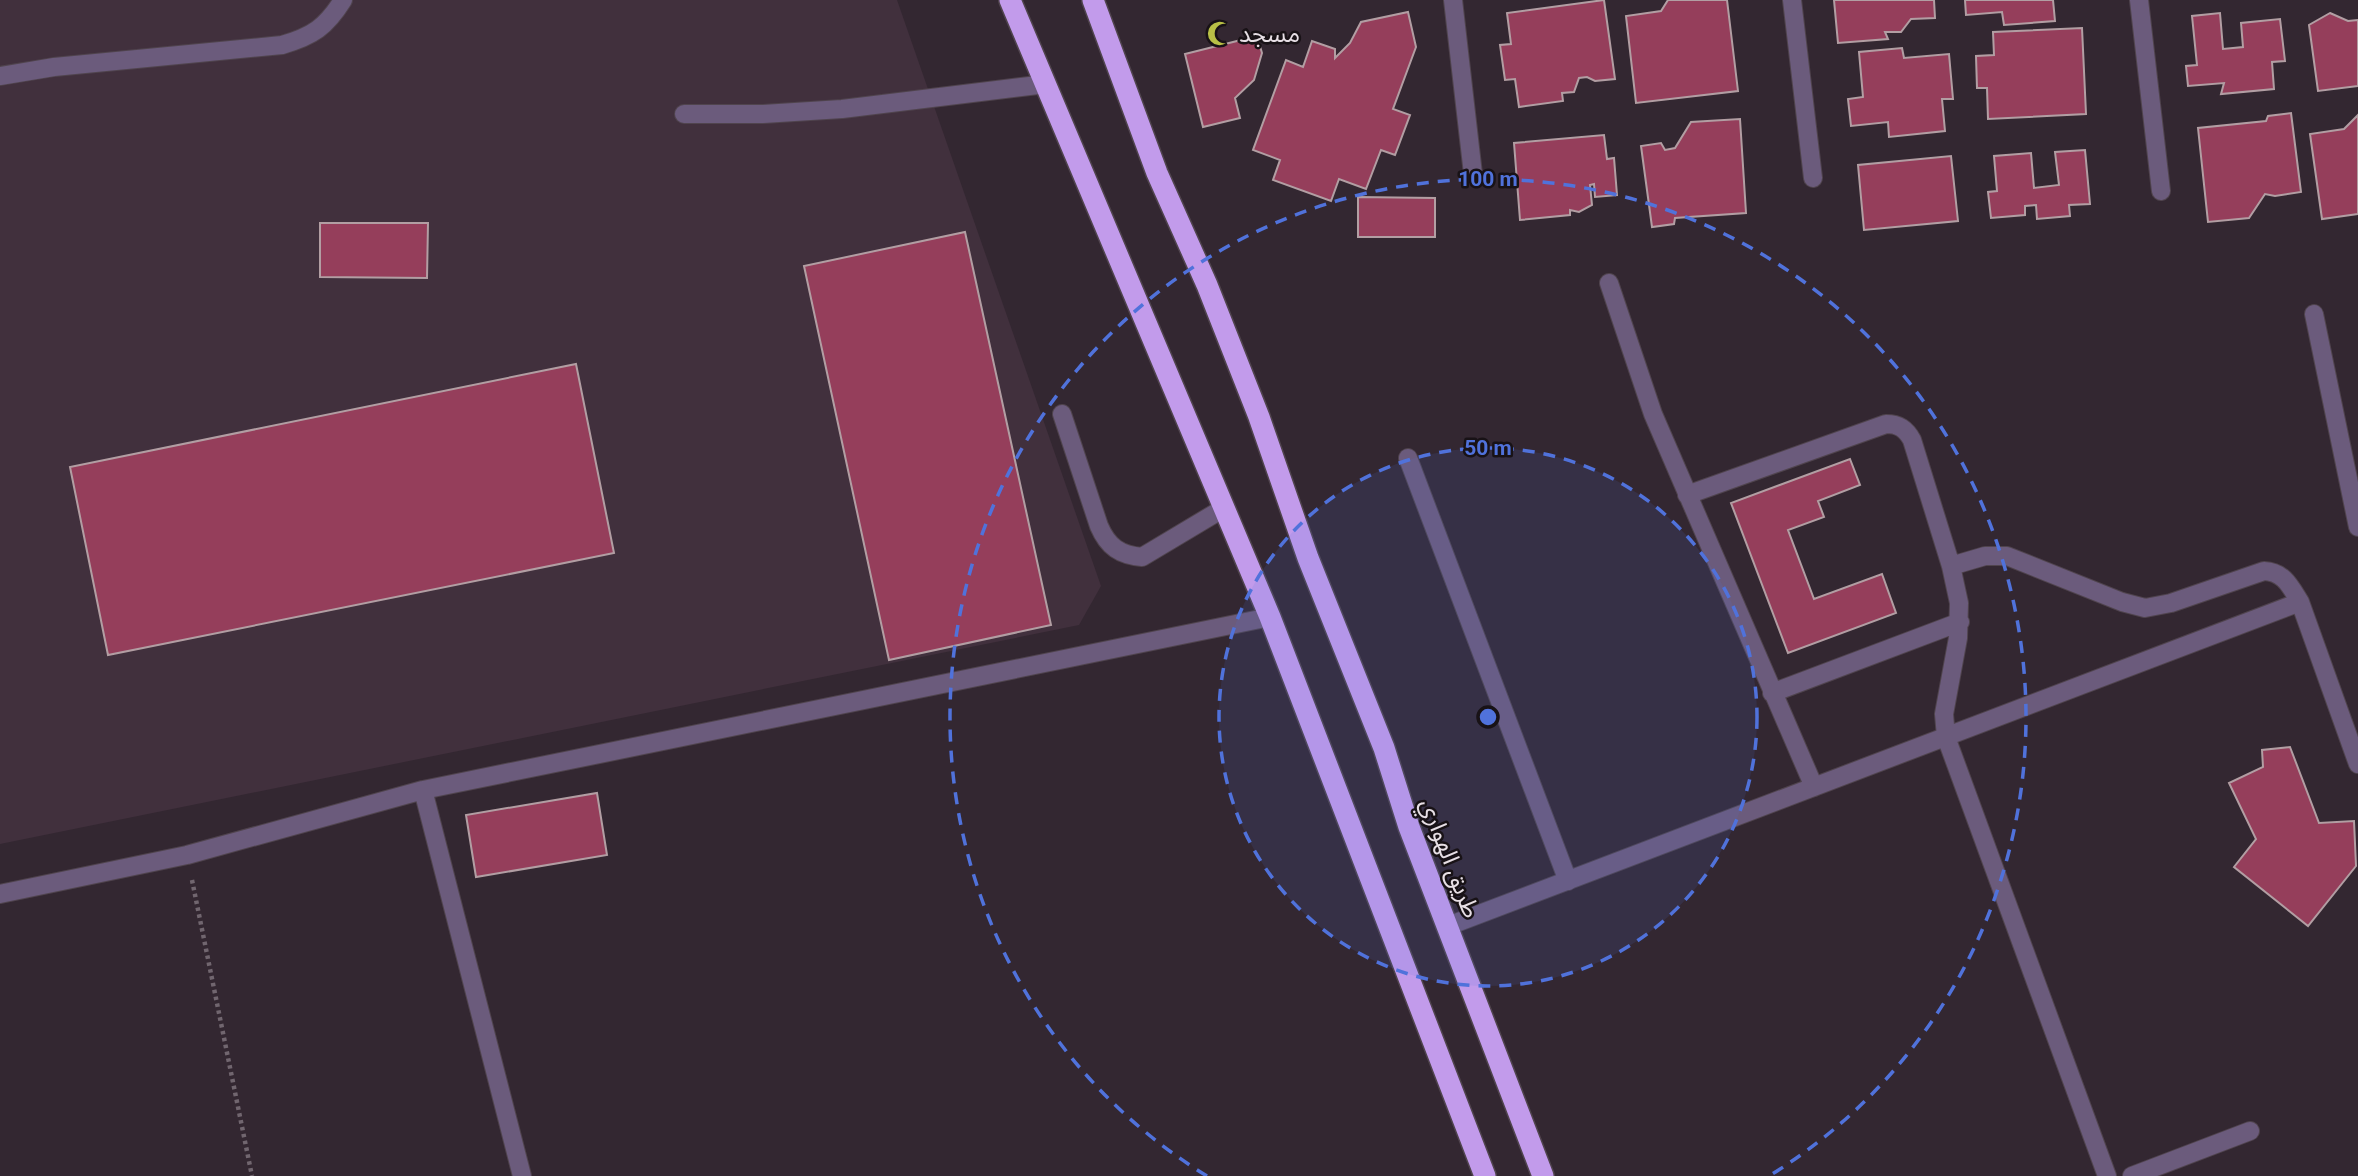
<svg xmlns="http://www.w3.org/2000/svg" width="2358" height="1176" font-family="Roboto,'Noto Sans Arabic',sans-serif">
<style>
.built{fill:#41303d}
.building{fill:#953e5b;stroke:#b29ea3;stroke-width:2}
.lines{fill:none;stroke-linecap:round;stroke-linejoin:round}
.minor-casing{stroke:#50444e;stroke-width:20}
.highway-casing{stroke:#50444e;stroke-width:24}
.path{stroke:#71666f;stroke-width:4.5;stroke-dasharray:3.5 3.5;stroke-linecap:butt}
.minor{stroke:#6b5b7c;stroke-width:18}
.highway{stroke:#c29beb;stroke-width:21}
.ring{fill:none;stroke:#5072db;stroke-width:3.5;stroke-dasharray:12 9}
.labels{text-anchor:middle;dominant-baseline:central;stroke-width:5;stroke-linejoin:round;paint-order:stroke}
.poi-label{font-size:24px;fill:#e7dfe5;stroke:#181216;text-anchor:start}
.street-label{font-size:24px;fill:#e7dfe5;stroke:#181216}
.centre{fill:#5072db;stroke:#181216;stroke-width:3.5}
.ring-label{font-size:21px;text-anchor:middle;font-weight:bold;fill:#5072db;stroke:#181216;stroke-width:5;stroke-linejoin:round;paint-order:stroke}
</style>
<rect width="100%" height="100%" fill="#332731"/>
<!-- built -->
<path class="built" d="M 0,0 L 897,0 L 1101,586 L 1079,625 L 0,844 Z"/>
<!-- building -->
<path class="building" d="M 1604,0 L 1615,79 L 1595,81 L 1587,77 L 1579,78 L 1574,92 L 1562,93 L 1563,101 L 1519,107 L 1515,79 L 1505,80 L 1500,45 L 1511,44 L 1507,13 Z
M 1668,0 L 1727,0 L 1738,91 L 1636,103 L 1626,16 L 1661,11 Z
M 1834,0 L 1934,0 L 1935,18 L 1911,19 L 1901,32 L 1885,32 L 1888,39 L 1838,43 Z
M 1965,0 L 2053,0 L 2055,21 L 2004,25 L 2002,12 L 1966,15 Z
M 1408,12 L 1416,47 L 1393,109 L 1410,115 L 1395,155 L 1381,150 L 1366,189 L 1339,179 L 1331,201 L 1273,180 L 1280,160 L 1253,150 L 1286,60 L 1303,67 L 1312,41 L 1335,49 L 1335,58 L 1350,43 L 1361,22 Z
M 2220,13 L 2223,49 L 2243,47 L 2241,23 L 2280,19 L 2285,61 L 2272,62 L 2274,89 L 2221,94 L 2224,83 L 2188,86 L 2186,66 L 2197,65 L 2192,16 Z
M 2330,13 L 2348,21 L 2358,20 L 2358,86 L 2318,91 L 2309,25 Z
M 2082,28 L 2086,114 L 1988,119 L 1987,88 L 1977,88 L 1976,56 L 1994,55 L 1993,32 Z
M 1257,36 L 1262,53 L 1254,80 L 1235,98 L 1240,118 L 1203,127 L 1185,54 Z
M 1902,48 L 1904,58 L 1949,54 L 1953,99 L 1942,99 L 1945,131 L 1889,137 L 1888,122 L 1851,126 L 1848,99 L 1863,97 L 1859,52 Z
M 2291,113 L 2301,192 L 2275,196 L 2265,194 L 2249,218 L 2208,222 L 2198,128 L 2266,121 L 2268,116 Z
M 2358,115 L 2358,214 L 2322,219 L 2310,134 L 2344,129 Z
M 1740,119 L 1746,213 L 1675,218 L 1674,224 L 1652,227 L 1641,146 L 1661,143 L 1665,150 L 1675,148 L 1691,122 Z
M 1604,135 L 1607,159 L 1614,158 L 1617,195 L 1595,197 L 1594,184 L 1590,185 L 1592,205 L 1579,212 L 1570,210 L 1570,215 L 1520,220 L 1514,143 Z
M 2085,150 L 2090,204 L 2069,205 L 2070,216 L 2037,219 L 2036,205 L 2025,206 L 2025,215 L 1991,218 L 1988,192 L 1997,191 L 1994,156 L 2031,153 L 2034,188 L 2059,185 L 2055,152 Z
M 1951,156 L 1958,221 L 1864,230 L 1858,165 Z
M 1358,197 L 1435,198 L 1435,237 L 1358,237 Z
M 320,223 L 428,223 L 427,278 L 320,277 Z
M 965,232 L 1051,625 L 889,660 L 804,266 Z
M 576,364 L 614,553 L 108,655 L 70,467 Z
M 1850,459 L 1860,485 L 1818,501 L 1824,517 L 1788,530 L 1814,599 L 1882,574 L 1896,613 L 1788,653 L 1731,503 Z
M 2290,747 L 2319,823 L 2354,821 L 2356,866 L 2308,926 L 2234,867 L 2256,839 L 2229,783 L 2263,767 L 2262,750 Z
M 597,793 L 607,855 L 476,877 L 466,815 Z"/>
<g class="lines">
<defs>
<path id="minor" d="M 1453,0 L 1473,174
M 1792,0 L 1813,178
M 2139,0 L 2161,191
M 0,76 L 54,67 L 282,45 C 313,36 326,27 343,0
M 684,114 L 763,114 L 842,109 L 1046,84
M 1609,283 L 1653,414 L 1814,787
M 2314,314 L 2358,527
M 1062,414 L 1099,526 C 1108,547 1120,555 1142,557 L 1224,508
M 1408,458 L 1568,881
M 1687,495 L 1886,424 C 1899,424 1906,429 1912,440 L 1951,566 L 1959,603 L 1958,638 L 1944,714 L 1946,737 L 2107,1176
M 1951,566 L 1985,556 L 2007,556 L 2122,602 L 2145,608 L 2171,603 L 2264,571 C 2284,572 2290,586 2300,602 L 2358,764
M 1772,693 L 1960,622
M 423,790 L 522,1176
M 0,894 L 187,855 L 423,790 L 1270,617
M 1448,926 L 2300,602
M 2132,1176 L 2250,1131"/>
<path id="highway" d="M 1010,0 L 1270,617 L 1485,1176
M 1093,0 L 1157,173 L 1207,285 L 1259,417 L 1308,558 L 1384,748 L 1409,827 L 1543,1176"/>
</defs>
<!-- minor casing -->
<use href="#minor" class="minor-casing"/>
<!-- highway casing -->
<use href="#highway" class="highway-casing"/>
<!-- path -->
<path class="path" d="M 192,880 L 252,1176"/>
<!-- minor -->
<use href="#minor" class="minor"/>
<!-- highway -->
<use href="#highway" class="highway"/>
</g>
<!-- distance rings -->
<circle cx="1488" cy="717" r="269" fill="#5072db" fill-opacity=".12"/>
<g class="ring">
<circle cx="1488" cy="717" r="269"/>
<path d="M1207 1176A538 538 0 1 1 1769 1176"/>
</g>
<!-- icons -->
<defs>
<symbol id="mosque-bare" viewBox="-9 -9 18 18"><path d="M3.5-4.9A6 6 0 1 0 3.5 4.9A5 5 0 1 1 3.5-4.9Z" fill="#b9c046" stroke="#181216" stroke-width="2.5" paint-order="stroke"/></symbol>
</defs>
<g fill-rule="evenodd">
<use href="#mosque-bare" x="1202" y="16" width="35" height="35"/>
</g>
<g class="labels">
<!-- poi labels -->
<g class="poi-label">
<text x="1239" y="34">مسجد</text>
</g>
<!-- street labels -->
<g class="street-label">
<text transform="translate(1450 858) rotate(69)">طريق الهواري</text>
</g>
</g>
<circle cx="1488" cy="717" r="10" class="centre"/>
<g class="ring-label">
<text x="1488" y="186">100 m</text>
<text x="1488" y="455">50 m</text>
</g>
</svg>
